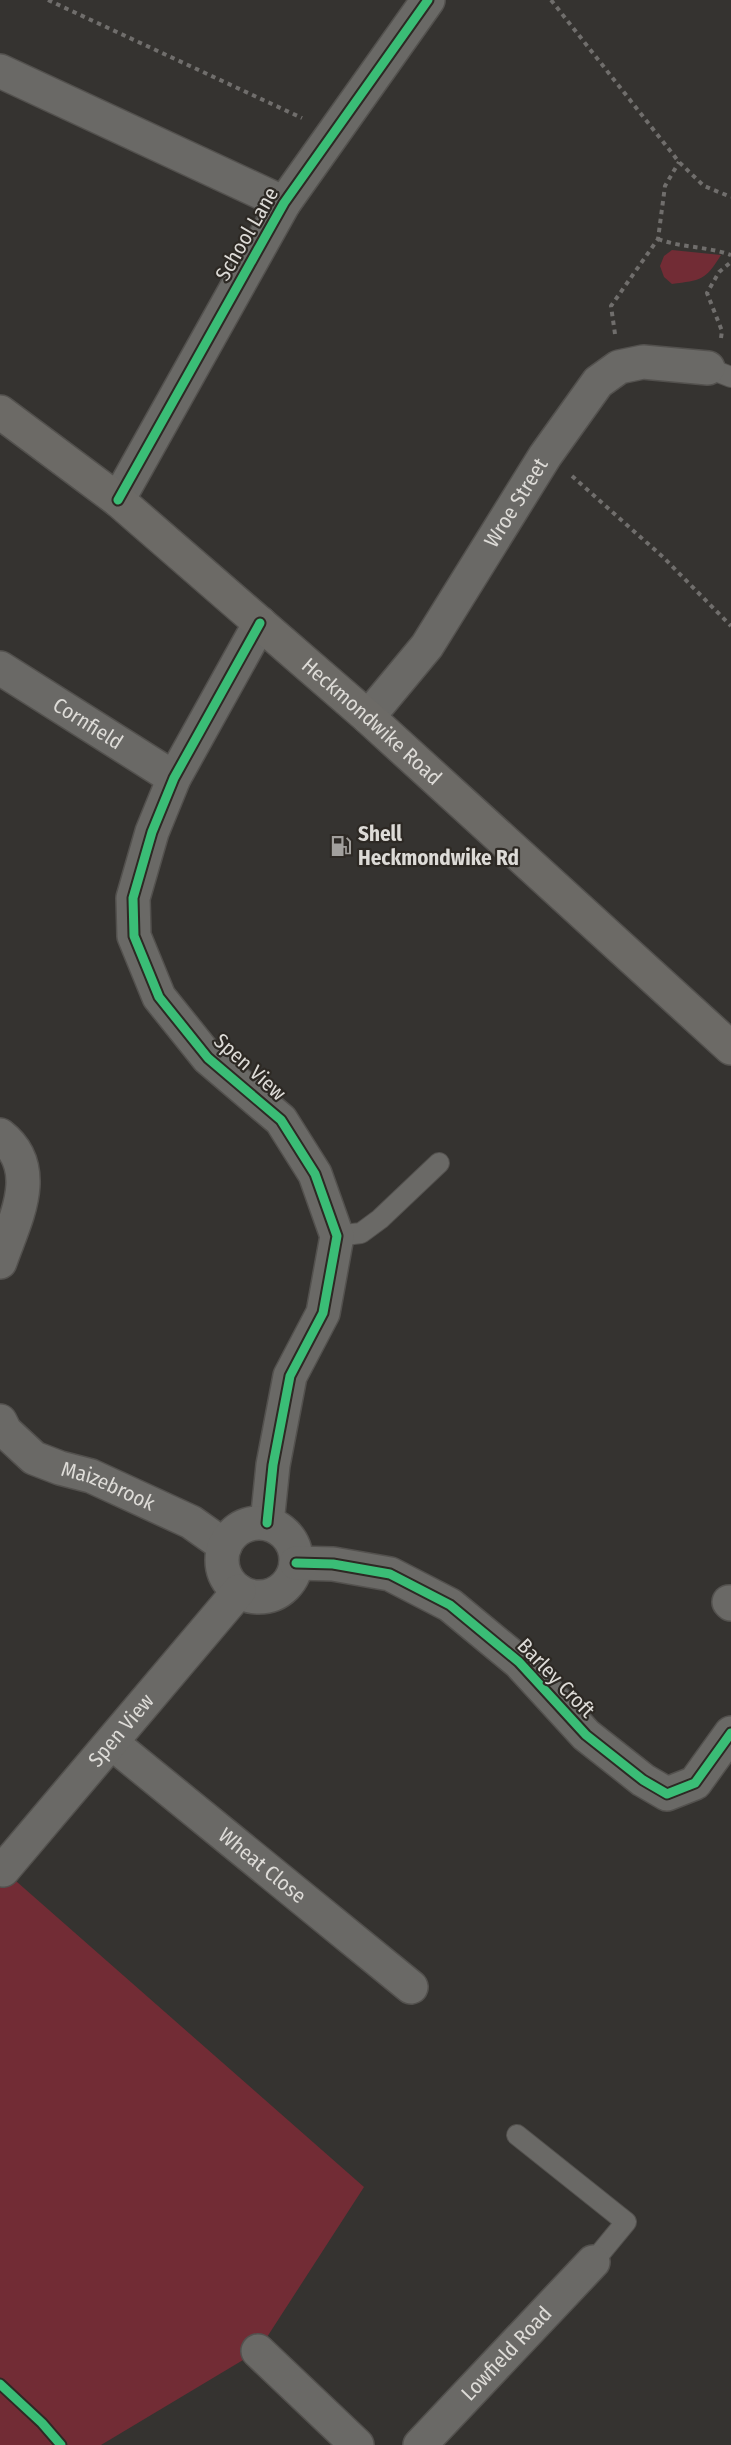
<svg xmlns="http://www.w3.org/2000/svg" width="731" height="2445" font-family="'Fira Sans Condensed',sans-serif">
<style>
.green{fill:#722c35}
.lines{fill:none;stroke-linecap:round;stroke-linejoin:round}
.service-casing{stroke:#53514e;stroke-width:22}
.minor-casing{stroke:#53514e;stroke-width:36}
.secondary-casing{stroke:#53514e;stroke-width:36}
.path{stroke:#706e6c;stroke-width:4;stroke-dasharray:4.5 4.5;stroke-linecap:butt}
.service{stroke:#6a6966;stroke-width:20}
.minor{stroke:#6a6966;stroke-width:33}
.secondary{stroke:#6c6a66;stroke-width:33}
.cycleway-casing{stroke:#2d2924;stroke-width:13}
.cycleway{stroke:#3abd76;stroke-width:9}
.labels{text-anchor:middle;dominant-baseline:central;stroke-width:4.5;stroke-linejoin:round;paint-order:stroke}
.street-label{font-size:21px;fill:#dddbd7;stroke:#2d2924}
.poi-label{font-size:21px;font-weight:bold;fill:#dddbd7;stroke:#2d2924;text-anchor:start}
</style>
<rect width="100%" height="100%" fill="#353330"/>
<!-- green -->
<path class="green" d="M 672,250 L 721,255 C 705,281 701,280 672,284 L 664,277 L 660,266 L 664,256 Z
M 0,1867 L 364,2187 L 258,2351 L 101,2445 L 0,2445 Z"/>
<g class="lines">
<defs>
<path id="service" d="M 708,368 L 731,377
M 337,1236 L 361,1233 L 380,1219 L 439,1163
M 517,2135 L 626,2222 L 593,2262"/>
<g id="minor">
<path d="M 0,71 L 284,203"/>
<path d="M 118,500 L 284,203 L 428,0"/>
<path d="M 260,623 L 174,778 L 152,832 L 133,898 L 134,936 L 159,997 L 208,1058 L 281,1120 L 315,1174 L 337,1236 L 323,1313 L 290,1376 L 273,1465 L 267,1523"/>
<path id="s1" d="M 0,668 L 174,778"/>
<path id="s2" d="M 368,717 L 427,646 L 545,456 L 598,382 L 619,367 L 643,362 L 708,368"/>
<path d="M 0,1135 C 44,1169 14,1221 0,1262"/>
<path id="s3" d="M 0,1421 L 5,1431 L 34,1458 L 60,1468 L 91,1476 L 191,1522 L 225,1546"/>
<circle cx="259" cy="1560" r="37"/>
<path d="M 296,1563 L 333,1564 L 390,1574 L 450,1605 L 519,1662 L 586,1735 L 643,1780 L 667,1794 L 695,1783 L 731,1733"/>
<path d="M 729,1602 L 731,1604"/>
<path id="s4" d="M 112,1743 L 411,1987"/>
<path id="s5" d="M 3,1870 L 239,1591"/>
<path d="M 258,2351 L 357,2445"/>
<path id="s6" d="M 420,2445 L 593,2262"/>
</g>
<g id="secondary">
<path id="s7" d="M 0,412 L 118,500 L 368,717 L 731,1048"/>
</g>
</defs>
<!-- service casing -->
<use href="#service" class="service-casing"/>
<!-- minor casing -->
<use href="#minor" class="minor-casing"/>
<!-- secondary casing -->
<use href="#secondary" class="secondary-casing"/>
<!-- path -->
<path class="path" d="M 48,0 L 302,118
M 551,0 L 679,162 L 704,186 L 731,197
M 658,239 C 682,248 706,246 731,255
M 615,334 L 611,306 L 658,239 L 665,186 L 679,162
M 721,338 L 722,331 L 707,293 L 719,272 L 731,262
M 572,476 L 664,558 L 731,626"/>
<!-- service -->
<use href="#service" class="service"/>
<!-- minor -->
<use href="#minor" class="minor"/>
<!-- secondary -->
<use href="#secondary" class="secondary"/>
<defs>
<path id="cycleway" d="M 118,500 L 284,203 L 428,0
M 260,623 L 174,778 L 152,832 L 133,898 L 134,936 L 159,997 L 208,1058 L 281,1120 L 315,1174 L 337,1236 L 323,1313 L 290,1376 L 273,1465 L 267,1523
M 296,1563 L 333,1564 L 390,1574 L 450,1605 L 519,1662 L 586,1735 L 643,1780 L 667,1794 L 695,1783 L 731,1733
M 0,2384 L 42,2423 L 61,2445"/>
</defs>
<!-- cycleway casing -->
<use href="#cycleway" class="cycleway-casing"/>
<!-- cycleway -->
<use href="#cycleway" class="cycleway"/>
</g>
<!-- icons -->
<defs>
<symbol id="fuel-bare" viewBox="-9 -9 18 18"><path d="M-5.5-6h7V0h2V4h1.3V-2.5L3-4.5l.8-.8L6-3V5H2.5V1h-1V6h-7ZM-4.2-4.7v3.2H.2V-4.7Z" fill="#a2a09d" stroke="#2d2924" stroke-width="2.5" paint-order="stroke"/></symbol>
</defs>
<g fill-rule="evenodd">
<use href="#fuel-bare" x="326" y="831" width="30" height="30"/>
</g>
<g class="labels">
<!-- street labels -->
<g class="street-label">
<text transform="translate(247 234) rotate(-60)">School Lane</text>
<text stroke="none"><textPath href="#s2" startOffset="261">Wroe Street</textPath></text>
<text stroke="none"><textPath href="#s7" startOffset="484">Heckmondwike Road</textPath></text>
<text stroke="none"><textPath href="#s1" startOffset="104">Cornfield</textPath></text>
<text transform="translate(250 1067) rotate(42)">Spen View</text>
<text stroke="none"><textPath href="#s3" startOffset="130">Maizebrook</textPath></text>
<text transform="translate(556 1678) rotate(46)">Barley Croft</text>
<text stroke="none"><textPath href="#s5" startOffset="183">Spen View</textPath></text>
<text stroke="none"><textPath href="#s4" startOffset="194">Wheat Close</textPath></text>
<text stroke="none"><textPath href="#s6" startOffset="126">Lowfield Road</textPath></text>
</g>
<!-- poi labels -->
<g class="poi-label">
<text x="358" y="834">Shell<tspan x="358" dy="24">Heckmondwike Rd</tspan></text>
</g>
</g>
</svg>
